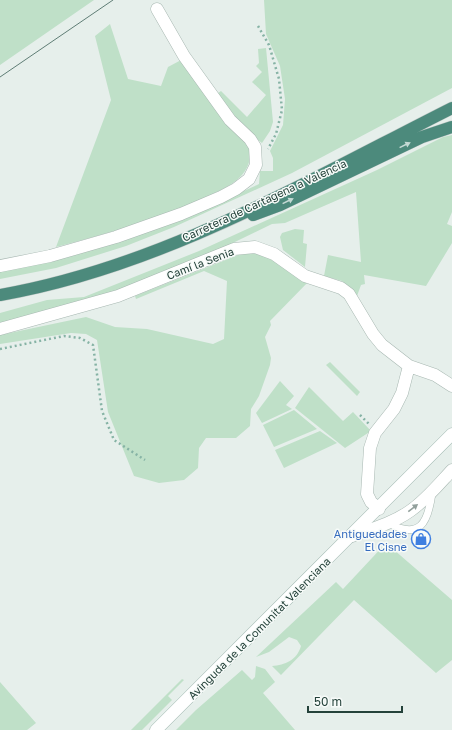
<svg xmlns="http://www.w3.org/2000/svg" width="452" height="730" font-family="'Golos Text',sans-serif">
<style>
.green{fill:#bfe0c8}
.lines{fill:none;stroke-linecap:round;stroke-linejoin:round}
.service-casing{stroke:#a8b8b2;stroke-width:8}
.minor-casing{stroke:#a8b8b2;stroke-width:13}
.secondary-casing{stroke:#a4bbb3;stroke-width:13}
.trunk-casing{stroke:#c2cac8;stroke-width:13}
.path{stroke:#86b3a5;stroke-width:2.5;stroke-dasharray:2 3;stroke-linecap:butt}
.service{stroke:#fff;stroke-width:7}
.minor{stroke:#fff;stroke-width:12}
.secondary{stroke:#fff;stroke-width:12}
.trunk{stroke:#4c8a7c;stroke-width:12}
.tram{stroke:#5f7d75;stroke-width:1}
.oneway{fill:#c4d9d4}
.oneway2{fill:#92a09c}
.labels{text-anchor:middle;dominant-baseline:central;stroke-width:3;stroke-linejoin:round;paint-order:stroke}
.street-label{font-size:11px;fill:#24423a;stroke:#f7fbf9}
.shop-label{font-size:11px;fill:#366cbe;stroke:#f7fbf9;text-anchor:end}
</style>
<rect width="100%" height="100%" fill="#e6efeb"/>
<!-- green -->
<path class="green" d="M 0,0 L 94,0 L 0,65 Z
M 264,0 L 452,0 L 452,88 L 292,173 L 174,227 L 126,246 L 56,268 L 0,279 L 0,271 C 94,254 173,224 259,184 L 260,171 L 273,171 L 273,158 L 270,151 L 283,125 L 285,99 L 280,66 L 266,34 Z
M 110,24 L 128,79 L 161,86 L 168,67 L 183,59 L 250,147 C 251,159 249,168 240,177 C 231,186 217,192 206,197 C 158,219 107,234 56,247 L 111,100 L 95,36 Z
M 266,48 L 273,122 L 270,131 L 262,143 L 250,134 L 215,95 L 221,91 L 247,117 L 266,95 L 252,82 L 262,72 L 256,66 L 259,63 L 258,49 Z
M 452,135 L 452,212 L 447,224 L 452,226 L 452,243 L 426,286 L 364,275 L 365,284 L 361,285 L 357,296 L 342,281 L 324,276 L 328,255 L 361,262 L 356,192 L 285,223 L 272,224 L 208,255 L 125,288 L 0,326 L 0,313 L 47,300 L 84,297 L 199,251 L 377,170 L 443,137 Z
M 295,229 L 304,230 L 303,243 L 307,244 L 305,267 L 283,250 L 280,237 L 282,233 Z
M 248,251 L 272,257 L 309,281 L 270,321 L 271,325 L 265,337 L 271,358 L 270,365 L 259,396 L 251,409 L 250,426 L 236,438 L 206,438 L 199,448 L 198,468 L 184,480 L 159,483 L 134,476 L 108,412 L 97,340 L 86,334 L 71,333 L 0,344 L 0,335 L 86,317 L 115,327 L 147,329 L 213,344 L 224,339 L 227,281 L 204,271 L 136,299 L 135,296 Z
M 330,362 L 360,392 L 357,396 L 326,365 Z
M 280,381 L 294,396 L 286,405 L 292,409 L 262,423 L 256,413 Z
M 309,387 L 343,421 L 353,412 L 371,431 L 345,448 L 295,408 Z
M 294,410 L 317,429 L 274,447 L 263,425 Z
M 320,431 L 337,443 L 284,468 L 275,450 Z
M 386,543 L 452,600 L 452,660 L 436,673 L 354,600 L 281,675 L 272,666 C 285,665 297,660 301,646 L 297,640 L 289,637 L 269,652 L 256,657 L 336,582 L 343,589 Z
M 256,666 L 265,669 L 275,682 L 263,693 L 295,730 L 176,730 L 196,710 L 242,670 L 252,680 L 255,677 Z
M 182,679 L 184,680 L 168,696 L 172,700 L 142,730 L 131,730 Z
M 0,682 L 36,723 L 27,730 L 0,730 Z"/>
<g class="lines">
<defs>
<path id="service" d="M 388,523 C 420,540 428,523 432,493"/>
<path id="minor" d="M 0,266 L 50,256 L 116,237 L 181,214 L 221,197 L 236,189 L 249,179 L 256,165 L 255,147 L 250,139 L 230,120 L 184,56 L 157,9
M 0,329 L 118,296 L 234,249 L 255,247 L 274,254 L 305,276 L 341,288 L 349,294 L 373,334 L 382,345 L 409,366 L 435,375 L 452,386
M 379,509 L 371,502 L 367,494 L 370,448 L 375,433 L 394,409 L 402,393 L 409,366
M 352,536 C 372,529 393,523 410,511 C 426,500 439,484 452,470"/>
<path id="secondary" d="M 156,730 L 452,434"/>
<path id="trunk" d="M 253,215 L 280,205 L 422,137 L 452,127
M 0,295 C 161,267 307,181 452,108"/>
</defs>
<!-- service casing -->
<use href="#service" class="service-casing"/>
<!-- minor casing -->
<use href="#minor" class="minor-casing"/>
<!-- secondary casing -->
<use href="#secondary" class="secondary-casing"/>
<!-- trunk casing -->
<use href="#trunk" class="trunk-casing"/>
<!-- path -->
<path class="path" d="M 258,26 L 269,45 L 279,79 L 282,110 L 276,134 L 268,149
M 0,349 L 64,336 L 80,338 L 93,345 L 102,411 L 114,440 L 145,460
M 360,415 L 369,424"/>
<!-- service -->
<use href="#service" class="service"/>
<!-- minor -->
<use href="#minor" class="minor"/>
<!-- secondary -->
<use href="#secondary" class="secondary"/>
<!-- trunk -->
<use href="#trunk" class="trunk"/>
<!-- tram -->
<path class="tram" d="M 0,77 L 113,0"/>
</g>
<!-- one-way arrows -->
<defs><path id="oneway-solid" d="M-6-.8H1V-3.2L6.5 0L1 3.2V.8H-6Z"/></defs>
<g class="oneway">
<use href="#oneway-solid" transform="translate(405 145) rotate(-26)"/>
<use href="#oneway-solid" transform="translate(288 201) rotate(-26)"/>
</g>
<use class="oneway2" href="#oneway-solid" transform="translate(413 508) rotate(-38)"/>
<!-- icons -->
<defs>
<symbol id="shop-ring" viewBox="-11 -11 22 22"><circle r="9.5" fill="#f7fbf9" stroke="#3f7fe0" stroke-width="1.5"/><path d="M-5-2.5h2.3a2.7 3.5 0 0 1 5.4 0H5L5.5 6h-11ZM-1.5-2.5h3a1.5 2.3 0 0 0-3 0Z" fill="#3f7fe0"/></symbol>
</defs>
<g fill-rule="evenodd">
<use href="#shop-ring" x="410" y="528" width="22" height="22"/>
</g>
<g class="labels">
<!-- street labels -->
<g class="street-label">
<text transform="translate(264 200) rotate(-25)">Carretera de Cartagena a Valencia</text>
<text transform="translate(200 263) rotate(-21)">Camí la Senia</text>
<text transform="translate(259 628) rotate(-45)">Avinguda de la Comunitat Valenciana</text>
</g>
<!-- shop labels -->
<g class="shop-label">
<text x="407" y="533">Antiguedades<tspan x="407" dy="13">El Cisne</tspan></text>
</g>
</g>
<!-- scale -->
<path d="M308 706v6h94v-6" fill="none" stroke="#24423a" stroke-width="2"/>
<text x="314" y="706" font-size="12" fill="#24423a" stroke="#f7fbf9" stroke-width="3" paint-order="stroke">50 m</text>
</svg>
